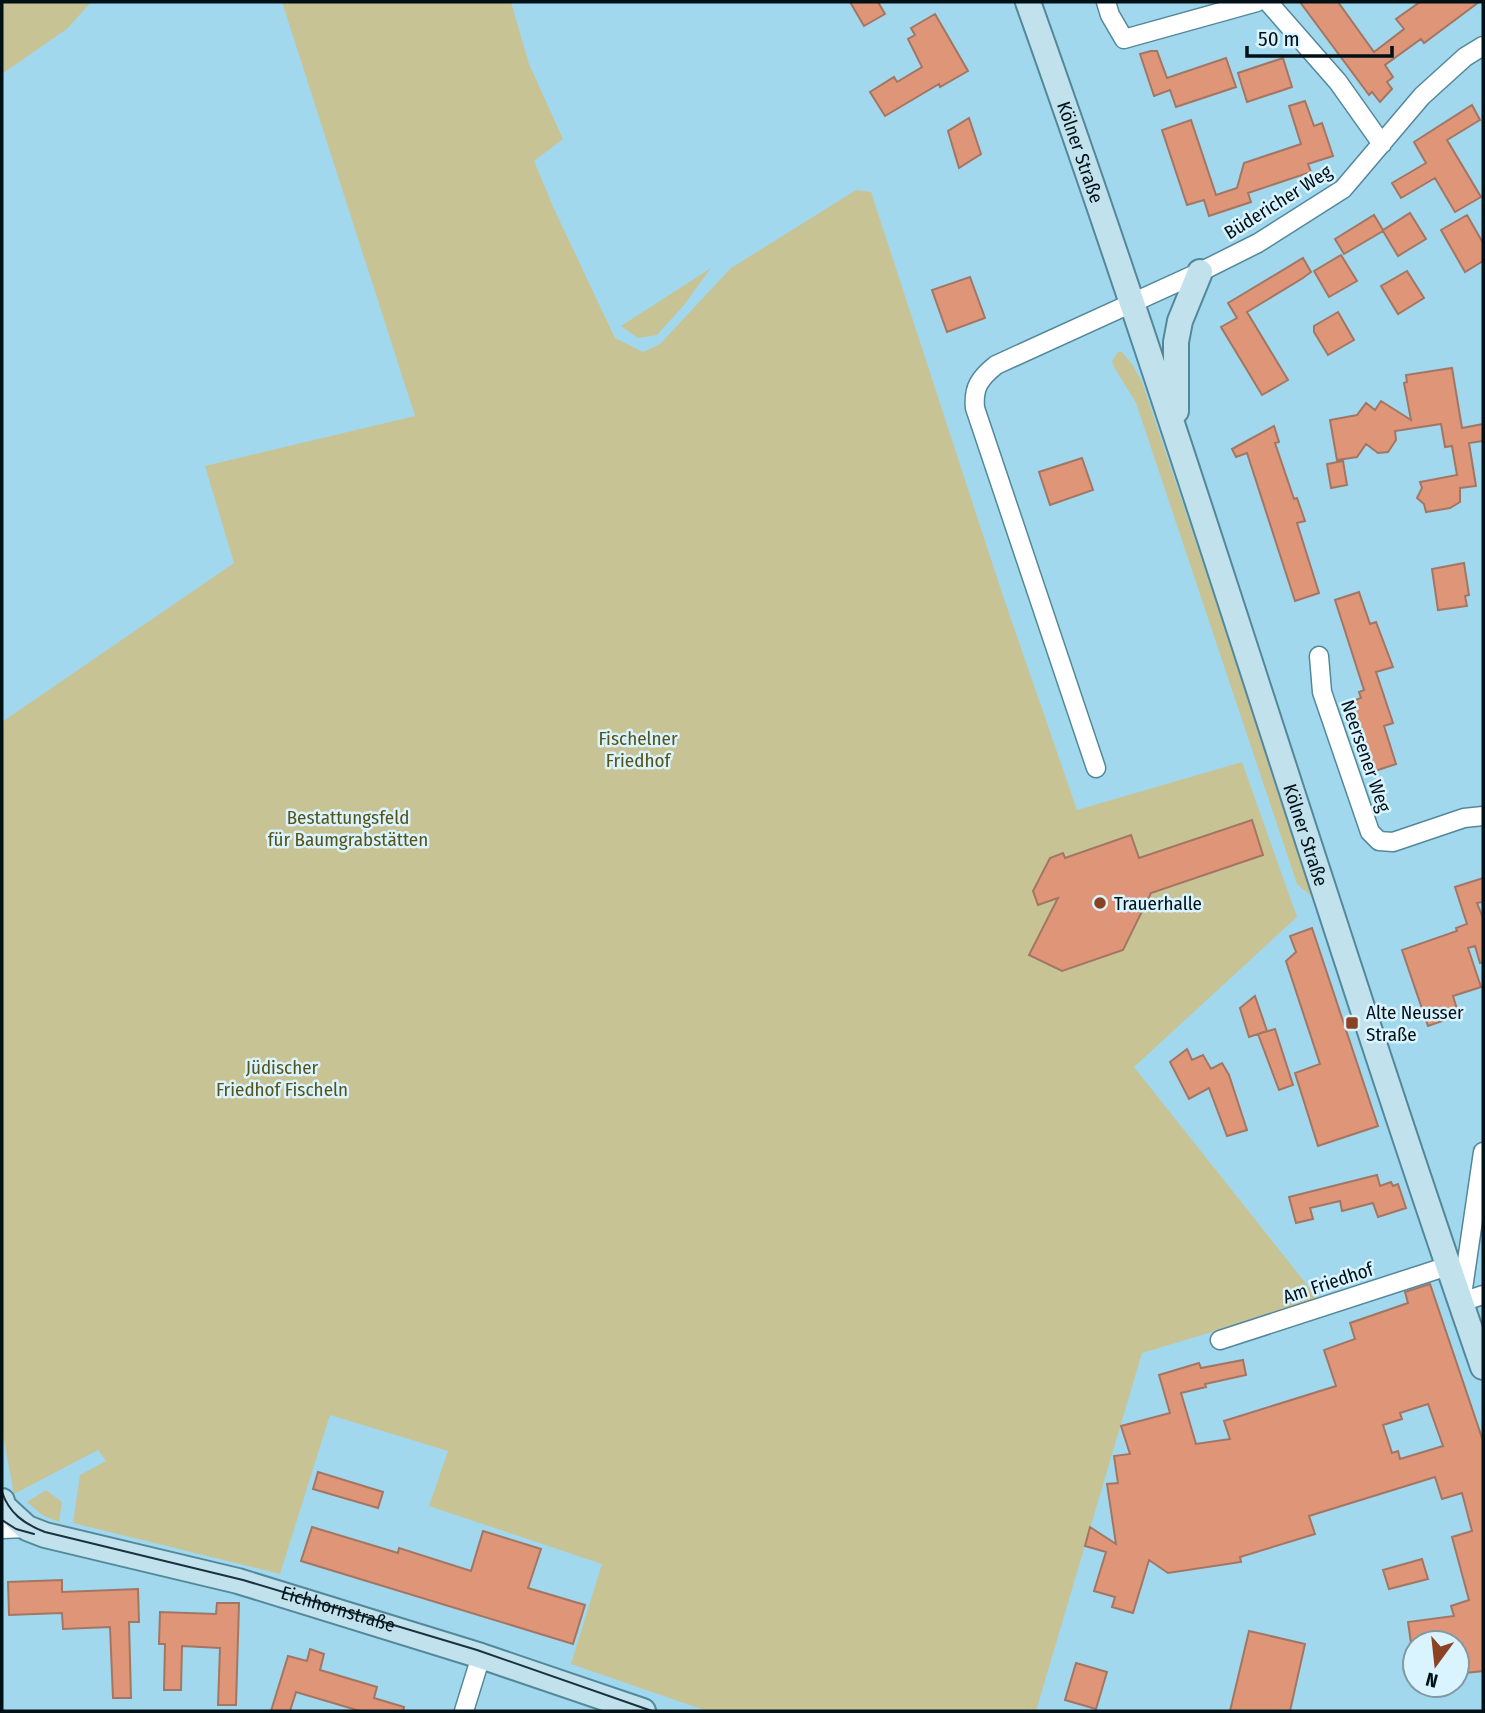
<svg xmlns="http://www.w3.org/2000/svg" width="1485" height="1713" font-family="'Fira Sans Condensed',sans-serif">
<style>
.green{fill:#c8c395}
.building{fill:#df9577;stroke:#a37664;stroke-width:2;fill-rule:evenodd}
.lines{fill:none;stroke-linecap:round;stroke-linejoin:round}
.street-casing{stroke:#53889b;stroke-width:21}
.secondary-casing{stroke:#53889b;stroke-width:28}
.street{stroke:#fff;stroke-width:18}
.secondary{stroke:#c1e2ec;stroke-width:24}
.tram{stroke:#1b313b;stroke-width:2}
.poi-dot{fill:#8b4324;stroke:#d9f4ff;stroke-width:2.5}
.labels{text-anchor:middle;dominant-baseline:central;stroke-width:5;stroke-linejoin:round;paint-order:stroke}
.street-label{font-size:19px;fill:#001017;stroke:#d9f4ff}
.park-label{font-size:19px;fill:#595218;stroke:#d9f4ff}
.poi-label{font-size:19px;fill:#001017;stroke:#d9f4ff;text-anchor:start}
</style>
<rect width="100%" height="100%" fill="#a1d8ed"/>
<!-- green -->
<path class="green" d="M 2,2 L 91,2 L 68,28 L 2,74 Z
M 282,2 L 511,2 L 529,64 L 563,139 L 534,161 L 554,209 L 615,338 L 643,352 L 660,344 L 731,268 L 856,190 L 871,192 L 1002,593 L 1077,810 L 1242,762 L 1297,917 L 1134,1067 L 1319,1300 L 1142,1353 L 1036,1711 L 707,1711 L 571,1664 L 602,1564 L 429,1506 L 448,1451 L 330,1415 L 280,1574 L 73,1523 L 80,1475 L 106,1461 L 98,1450 L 14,1494 L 2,1430 L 2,722 L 234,563 L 205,466 L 415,416 Z
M 711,268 L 684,305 L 657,335 L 638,338 L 621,326 Z
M 1118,352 L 1122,352 L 1132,364 L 1142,382 L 1316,900 L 1297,884 L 1136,403 L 1114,367 L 1112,361 Z
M 46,1490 L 62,1502 L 59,1522 L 42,1515 L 27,1502 Z"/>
<!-- building -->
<path class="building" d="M 850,2 L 878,2 L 885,14 L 864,26 Z
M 1300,2 L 1338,2 L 1374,52 L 1404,29 L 1396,19 L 1420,2 L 1479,2 L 1424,43 L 1421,39 L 1385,65 L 1393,77 L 1387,82 L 1392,89 L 1380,102 L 1372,92 L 1369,95 Z
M 935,14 L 968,71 L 940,87 L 939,84 L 885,116 L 870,92 L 894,77 L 897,82 L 922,67 L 908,39 L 915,35 L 911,28 Z
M 1151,51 L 1157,51 L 1167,78 L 1226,58 L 1236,87 L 1176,107 L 1170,90 L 1154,96 L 1140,54 Z
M 1283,58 L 1292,87 L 1247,102 L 1238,73 Z
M 1305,101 L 1314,126 L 1322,123 L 1333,156 L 1308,164 L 1311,172 L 1248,193 L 1251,202 L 1209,216 L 1204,200 L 1187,205 L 1162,130 L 1191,120 L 1216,195 L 1237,188 L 1244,163 L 1301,144 L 1289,106 Z
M 1472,105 L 1480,120 L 1447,140 L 1481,197 L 1455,212 L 1435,178 L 1401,198 L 1392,183 L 1426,163 L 1414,142 Z
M 969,118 L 981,154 L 959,168 L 948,131 Z
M 1410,213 L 1426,239 L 1398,256 L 1383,231 L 1344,254 L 1335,239 L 1374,215 L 1383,230 Z
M 1467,215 L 1483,243 L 1483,261 L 1465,272 L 1441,230 Z
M 1341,255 L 1357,281 L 1329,297 L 1314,271 Z
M 1303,258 L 1311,272 L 1303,278 L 1247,312 L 1288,380 L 1262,395 L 1221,327 L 1237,318 L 1228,303 Z
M 1407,271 L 1424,298 L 1398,314 L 1381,286 Z
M 970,277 L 985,318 L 947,332 L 932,290 Z
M 1338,312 L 1354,340 L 1328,355 L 1314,332 L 1314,326 Z
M 1452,368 L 1462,428 L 1483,424 L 1483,441 L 1469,443 L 1476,486 L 1460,488 L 1460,502 L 1450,508 L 1426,512 L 1424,504 L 1417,498 L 1422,488 L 1420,482 L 1457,475 L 1452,446 L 1445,447 L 1441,424 L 1395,431 L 1396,440 L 1388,452 L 1378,453 L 1366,444 L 1357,457 L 1337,460 L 1330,420 L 1357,415 L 1366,403 L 1375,410 L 1381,401 L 1411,420 L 1404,383 L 1407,382 L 1406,375 Z
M 1274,426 L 1279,442 L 1275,443 L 1294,499 L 1297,498 L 1305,521 L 1297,523 L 1319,593 L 1295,601 L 1247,453 L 1236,457 L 1232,449 Z
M 1082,458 L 1093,490 L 1050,505 L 1039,472 Z
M 1343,461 L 1347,485 L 1331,488 L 1327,464 Z
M 1464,563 L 1469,595 L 1465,596 L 1467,606 L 1438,610 L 1432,569 Z
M 1359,592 L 1370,624 L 1376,622 L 1393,667 L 1376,672 L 1393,723 L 1384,726 L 1396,764 L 1375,771 L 1372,762 L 1363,765 L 1344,704 L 1361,698 L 1359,692 L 1364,690 L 1335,600 Z
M 1252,820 L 1263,855 L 1151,893 L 1123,950 L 1062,971 L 1029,955 L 1058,898 L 1038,905 L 1033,891 L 1050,858 L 1063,853 L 1065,858 L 1131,835 L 1139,858 Z
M 1483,878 L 1483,902 L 1477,903 L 1483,918 L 1483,962 L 1480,963 L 1475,946 L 1468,948 L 1481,987 L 1453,996 L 1457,1009 L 1451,1010 L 1454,1017 L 1428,1026 L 1402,950 L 1457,931 L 1456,928 L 1467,924 L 1455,887 Z
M 1312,928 L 1378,1126 L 1318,1146 L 1295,1073 L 1320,1064 L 1286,961 L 1296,952 L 1290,936 Z
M 1255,996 L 1267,1031 L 1249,1037 L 1240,1008 Z
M 1275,1029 L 1293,1085 L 1279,1090 L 1258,1034 Z
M 1187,1049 L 1192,1060 L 1203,1055 L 1211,1069 L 1222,1063 L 1229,1075 L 1247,1130 L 1227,1136 L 1209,1088 L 1189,1099 L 1170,1062 Z
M 1377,1175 L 1380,1186 L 1391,1182 L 1393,1186 L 1398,1184 L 1406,1208 L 1378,1217 L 1373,1203 L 1342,1211 L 1340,1201 L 1310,1208 L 1313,1219 L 1296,1223 L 1289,1197 Z
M 1430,1284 L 1483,1441 L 1483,1671 L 1457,1674 L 1457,1643 L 1411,1643 L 1408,1622 L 1454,1616 L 1451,1606 L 1469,1600 L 1452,1537 L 1472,1531 L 1462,1493 L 1442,1499 L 1435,1477 L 1309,1516 L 1315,1534 L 1240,1557 L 1241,1562 L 1168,1573 L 1149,1560 L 1133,1613 L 1112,1607 L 1115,1597 L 1094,1591 L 1106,1552 L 1085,1546 L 1090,1527 L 1116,1544 L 1107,1484 L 1118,1483 L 1114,1456 L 1130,1454 L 1121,1426 L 1170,1413 L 1159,1375 L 1199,1363 L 1201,1368 L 1243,1360 L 1246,1375 L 1205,1384 L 1206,1387 L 1181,1393 L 1196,1444 L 1230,1439 L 1224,1421 L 1336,1386 L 1324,1350 L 1355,1339 L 1350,1323 L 1408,1303 L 1405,1292 ZM 1428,1404 L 1443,1446 L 1400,1459 L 1398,1451 L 1392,1453 L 1383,1425 L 1402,1419 L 1400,1413 Z
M 318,1472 L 383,1492 L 378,1508 L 313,1489 Z
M 312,1527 L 398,1553 L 399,1548 L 471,1571 L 483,1531 L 541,1549 L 528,1588 L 585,1605 L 573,1644 L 301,1561 Z
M 1422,1559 L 1428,1579 L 1389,1589 L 1383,1570 Z
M 62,1580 L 62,1592 L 138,1589 L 139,1622 L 129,1622 L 131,1698 L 113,1698 L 110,1627 L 63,1629 L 62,1613 L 9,1615 L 8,1582 Z
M 217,1603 L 239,1603 L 236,1705 L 218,1705 L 220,1648 L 182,1646 L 181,1690 L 164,1690 L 165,1644 L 159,1644 L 160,1612 L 216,1614 Z
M 1249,1631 L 1305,1644 L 1290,1711 L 1230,1711 Z
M 310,1649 L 324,1654 L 320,1670 L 377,1687 L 374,1698 L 404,1707 L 403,1711 L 360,1711 L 296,1692 L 290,1711 L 271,1711 L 288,1656 L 307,1661 Z
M 1076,1663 L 1107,1672 L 1096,1709 L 1065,1700 Z"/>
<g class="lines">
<defs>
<path id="street" d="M 1106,2 L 1110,15 L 1124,39 L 1257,2
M 1268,2 L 1338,82 L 1382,144
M 1319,656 L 1322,692 L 1370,832 L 1379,841 L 1393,842 L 1464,818 L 1483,816
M 1096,768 L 975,408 C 973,387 980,378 996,365 L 1200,272 L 1258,243 L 1343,189 L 1422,96 L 1465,57 L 1483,46
M 1483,1152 L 1461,1302 L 1483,1295
M 1220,1340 L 1448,1266
M 2,1529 L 27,1528
M 464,1711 L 481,1656"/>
<g id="secondary">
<path id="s1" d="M 1028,2 C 1189,453 1326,914 1483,1367"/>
<path d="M 1176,411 L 1176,342 L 1180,321 L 1200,272"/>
<path d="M 2,1501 L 3,1506 L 27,1528 L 45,1535 L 238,1581 L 481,1656 L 643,1711"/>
</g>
</defs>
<!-- street casing -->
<use href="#street" class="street-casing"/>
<!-- secondary casing -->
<use href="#secondary" class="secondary-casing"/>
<!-- street -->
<use href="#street" class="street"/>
<!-- secondary -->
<use href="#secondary" class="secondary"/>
<!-- tram -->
<g class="tram">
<path id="s2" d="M 2,1492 C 9,1513 24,1524 45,1532 L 243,1580 L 477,1650 L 652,1711"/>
<path d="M 2,1520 L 16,1529 L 34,1534"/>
</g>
</g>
<!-- markers -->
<g class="poi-dot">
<circle cx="1100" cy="903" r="7"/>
<rect x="1345" y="1016" width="14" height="14" rx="3.5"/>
</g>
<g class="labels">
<!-- street labels -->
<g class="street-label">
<text stroke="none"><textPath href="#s1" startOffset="159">Kölner Straße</textPath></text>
<text transform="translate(1278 202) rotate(-32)">Büdericher Weg</text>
<text transform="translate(1366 756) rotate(71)">Neersener Weg</text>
<text stroke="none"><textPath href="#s1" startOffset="878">Kölner Straße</textPath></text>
<text transform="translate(1328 1283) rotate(-18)">Am Friedhof</text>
<text stroke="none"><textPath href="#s2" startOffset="364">Eichhornstraße</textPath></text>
</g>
<!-- park labels -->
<g class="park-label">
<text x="638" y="738">Fischelner<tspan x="638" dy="22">Friedhof</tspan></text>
<text x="348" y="817">Bestattungsfeld<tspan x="348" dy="22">für Baumgrabstätten</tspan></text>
<text x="282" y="1067">Jüdischer<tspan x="282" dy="22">Friedhof Fischeln</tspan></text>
</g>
<!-- poi labels -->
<g class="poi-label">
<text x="1114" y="903">Trauerhalle</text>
<text x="1366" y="1012">Alte Neusser<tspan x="1366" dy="22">Straße</tspan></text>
</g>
</g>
<!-- border -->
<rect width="1485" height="1713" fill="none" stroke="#001017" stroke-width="7"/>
<!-- north arrow -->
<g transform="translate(1436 1664) rotate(195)"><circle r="33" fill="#d9f4ff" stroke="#8299a2" stroke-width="2"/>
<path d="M0-5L12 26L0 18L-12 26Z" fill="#8b4324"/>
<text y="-10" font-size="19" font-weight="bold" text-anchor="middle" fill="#001017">N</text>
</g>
<!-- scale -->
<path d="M1247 46v10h145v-10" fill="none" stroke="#001017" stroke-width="3.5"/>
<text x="1258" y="46" font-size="21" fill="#001017" stroke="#d9f4ff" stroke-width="5" paint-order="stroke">50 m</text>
</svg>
